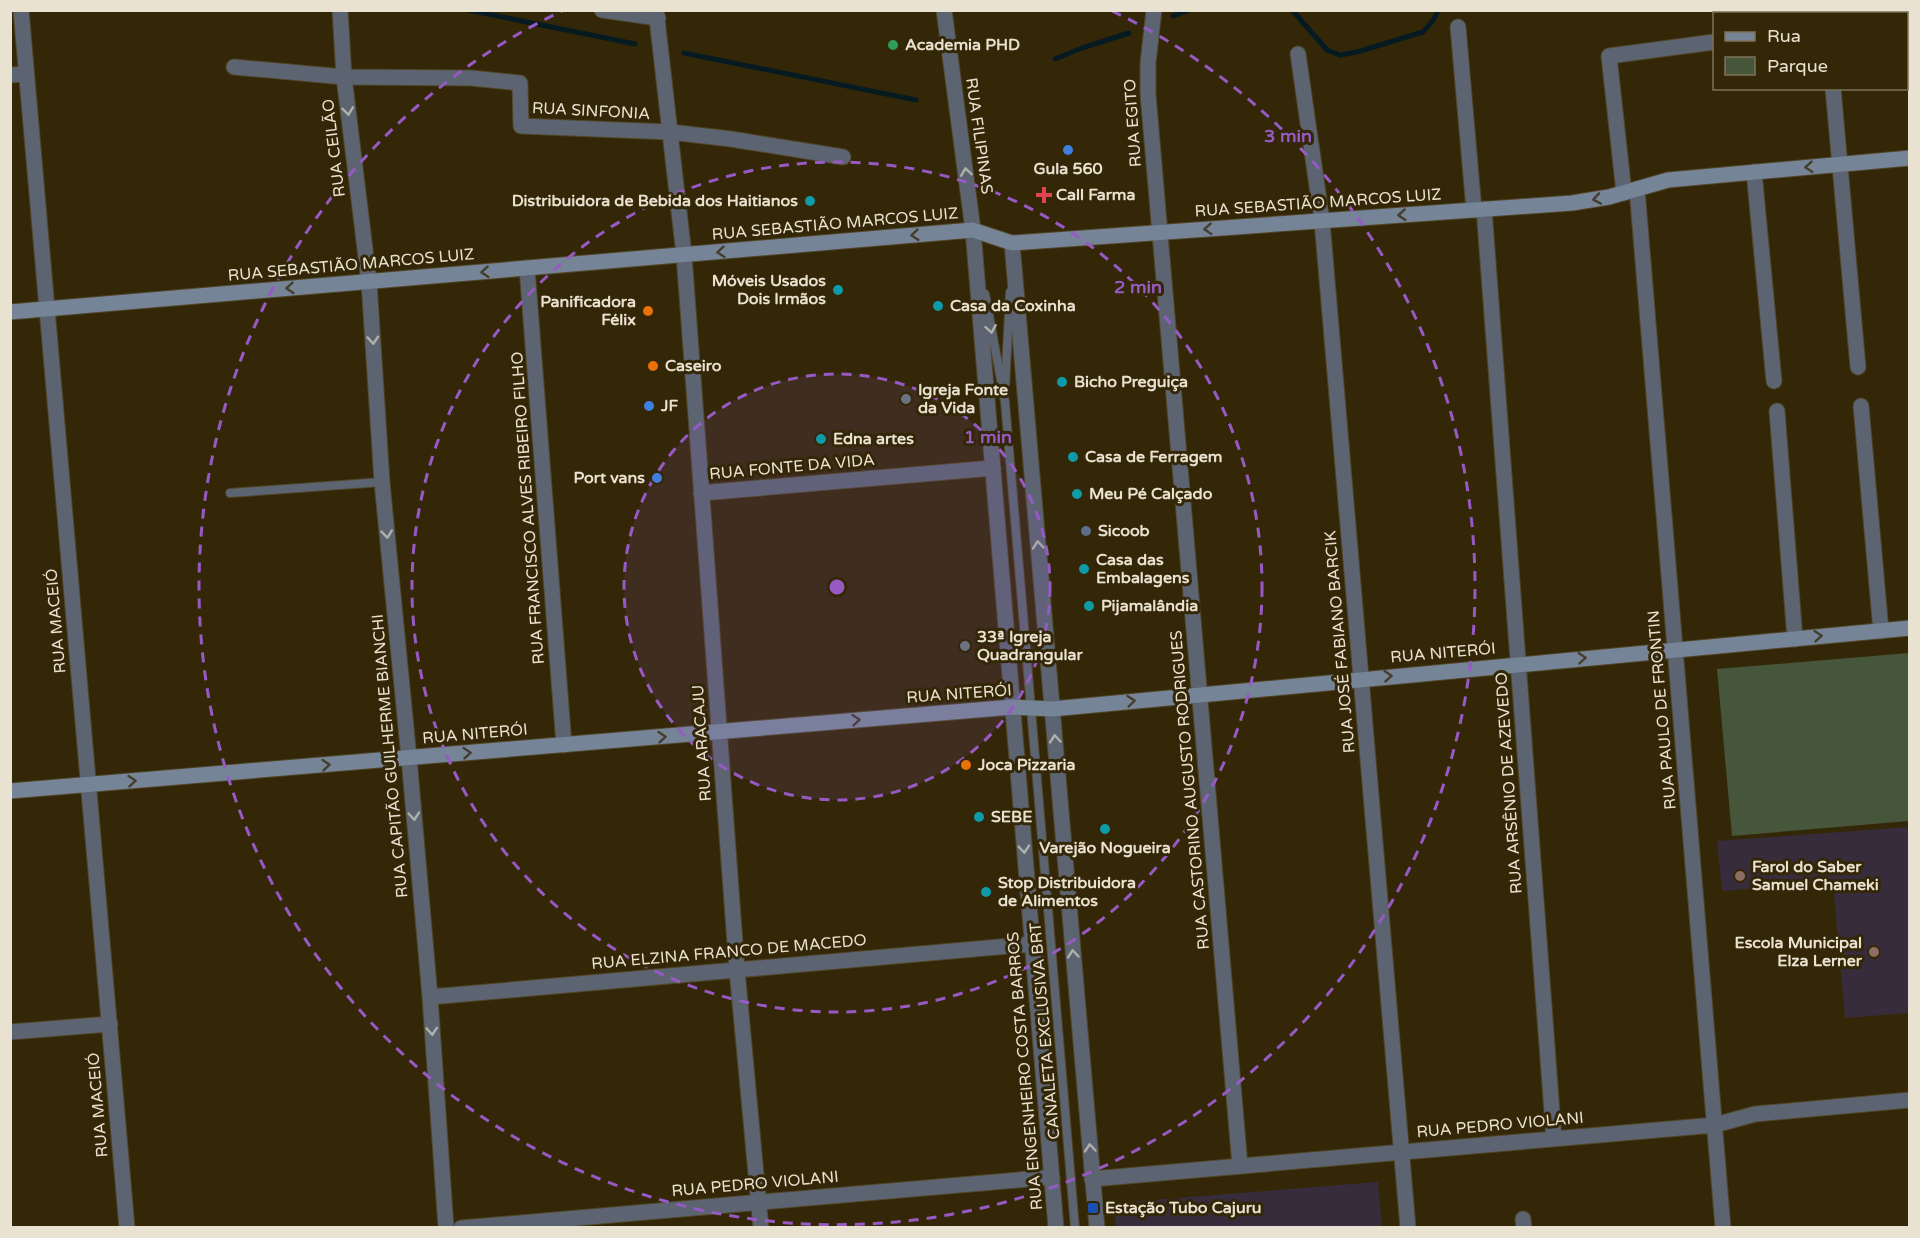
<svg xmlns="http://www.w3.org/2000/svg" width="1920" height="1238" font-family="'Varela Round',sans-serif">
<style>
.education{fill:#372c3b}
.green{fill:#45563a}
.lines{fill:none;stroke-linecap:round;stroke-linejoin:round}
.stream{stroke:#051b21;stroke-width:5}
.service-casing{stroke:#514528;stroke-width:10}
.minor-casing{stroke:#514528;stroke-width:17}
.tertiary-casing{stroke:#514528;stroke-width:17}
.secondary-casing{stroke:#514528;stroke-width:17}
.service{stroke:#5b6470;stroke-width:8}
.minor{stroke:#5b6470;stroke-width:15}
.tertiary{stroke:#5b6470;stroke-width:15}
.secondary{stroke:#768497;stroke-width:15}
.oneway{stroke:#b1b0aa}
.oneway2{stroke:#443e2c}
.ring{fill:none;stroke:#975ac4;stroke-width:3;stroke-dasharray:10 8}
.leisure-dot{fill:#2e9e5b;stroke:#342708;stroke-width:2}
.shop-dot{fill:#3f7fe0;stroke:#342708;stroke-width:2}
.health-dot{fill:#e0444e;stroke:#342708;stroke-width:2}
.culture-dot{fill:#0f9aa8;stroke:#342708;stroke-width:2}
.food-dot{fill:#e8710a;stroke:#342708;stroke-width:2}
.worship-dot{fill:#6b7280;stroke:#342708;stroke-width:2}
.service-dot{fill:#5c6f8a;stroke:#342708;stroke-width:2}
.education-dot{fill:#8d6e63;stroke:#342708;stroke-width:2}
.transit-dot{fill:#1a4fb4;stroke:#342708;stroke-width:2}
.labels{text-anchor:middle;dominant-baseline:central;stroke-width:6;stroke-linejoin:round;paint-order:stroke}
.poi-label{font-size:16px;font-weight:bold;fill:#eae2d1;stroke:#342708;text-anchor:start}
.street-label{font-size:16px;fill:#eae2d1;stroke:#342708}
.centre{fill:#975ac4;stroke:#342708;stroke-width:3}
.ring-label{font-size:18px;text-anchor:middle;font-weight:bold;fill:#975ac4;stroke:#342708;stroke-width:6;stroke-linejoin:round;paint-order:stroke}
</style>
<rect width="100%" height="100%" fill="#342708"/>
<!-- education -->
<path class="education" d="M 1909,827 L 1909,1013 L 1845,1018 L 1833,882 L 1722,891 L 1717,841 Z
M 1378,1182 L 1382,1227 L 1116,1227 L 1114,1203 Z"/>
<!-- green -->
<path class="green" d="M 1909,653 L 1909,821 L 1732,836 L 1717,669 Z"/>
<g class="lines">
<!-- stream -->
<path class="stream" d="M 468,10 L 635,44
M 1292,10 L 1327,50 L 1340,55 L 1357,52 L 1423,32 L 1434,19 L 1438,10
M 1173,16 L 1189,10
M 684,53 L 916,100
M 1055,59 L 1082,48 L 1129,33"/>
<defs>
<path id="service" d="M 985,294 L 1005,402 L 1075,1228
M 1005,388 L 1010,292
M 230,493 L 382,482"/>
<path id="minor" d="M 21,10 L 127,1228
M 602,10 L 658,18
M 656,10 L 684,255 L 737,970 L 761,1228
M 1154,10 L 1148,63 L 1148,94 L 1240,1166
M 1906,23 L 1910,23
M 1458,27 L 1474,210
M 1298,54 L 1322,221 L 1408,1228
M 234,67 L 344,77 L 471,78 L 520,83 L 521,126 L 670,132 L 731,139 L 843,157
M 10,75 L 26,74
M 1833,88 L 1858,367
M 1754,172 L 1774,381
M 1637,189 L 1723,1228
M 1624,193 L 1609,56 L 1714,42
M 1484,209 L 1554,1139
M 527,268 L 564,745
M 1861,406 L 1881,631
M 1777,411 L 1795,639
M 701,493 L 993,468
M 409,758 L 430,997 L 446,1228
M 430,997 L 1032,944
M 10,1032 L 110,1024
M 1092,1179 L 1715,1125 L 1755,1114 L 1910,1100
M 1523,1219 L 1524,1228
M 461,1228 L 1052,1177"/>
<path id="tertiary" d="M 340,10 L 344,77 L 369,282 L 382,482 L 409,758
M 944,10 L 973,230 L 1056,1228
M 1012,243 L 1097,1228"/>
<path id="secondary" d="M 10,312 L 973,230 L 1012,243 L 1572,203 L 1609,197 L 1668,180 L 1910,158
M 10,791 L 1013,707 L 1052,709 L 1910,628"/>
</defs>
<!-- service casing -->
<use href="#service" class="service-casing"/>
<!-- minor casing -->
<use href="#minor" class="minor-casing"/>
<!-- tertiary casing -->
<use href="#tertiary" class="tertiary-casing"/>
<!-- secondary casing -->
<use href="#secondary" class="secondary-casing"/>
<!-- service -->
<use href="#service" class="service"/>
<!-- minor -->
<use href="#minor" class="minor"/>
<!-- tertiary -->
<use href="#tertiary" class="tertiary"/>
<!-- secondary -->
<use href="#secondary" class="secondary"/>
</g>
<!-- one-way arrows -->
<defs><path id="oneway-chevron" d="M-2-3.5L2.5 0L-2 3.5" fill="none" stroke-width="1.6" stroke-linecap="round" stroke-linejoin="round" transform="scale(1.5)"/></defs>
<g class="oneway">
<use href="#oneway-chevron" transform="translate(348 111) rotate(83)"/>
<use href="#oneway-chevron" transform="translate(966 172) rotate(-98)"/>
<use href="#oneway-chevron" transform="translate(991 329) rotate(80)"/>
<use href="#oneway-chevron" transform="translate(373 340) rotate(86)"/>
<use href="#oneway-chevron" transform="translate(387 534) rotate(84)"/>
<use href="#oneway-chevron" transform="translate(1038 545) rotate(-95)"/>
<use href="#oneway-chevron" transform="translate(1055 739) rotate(-95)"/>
<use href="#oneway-chevron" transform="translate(414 816) rotate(85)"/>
<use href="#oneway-chevron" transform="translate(1024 849) rotate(85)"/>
<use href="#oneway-chevron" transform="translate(1073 954) rotate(-95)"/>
<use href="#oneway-chevron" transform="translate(432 1031) rotate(86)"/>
<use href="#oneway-chevron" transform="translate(1090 1148) rotate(-95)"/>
</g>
<g class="oneway2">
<use href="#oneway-chevron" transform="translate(1809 167) rotate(175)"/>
<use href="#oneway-chevron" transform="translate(1597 199) rotate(170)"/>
<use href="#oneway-chevron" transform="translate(1402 215) rotate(176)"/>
<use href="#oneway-chevron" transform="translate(1208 229) rotate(176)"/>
<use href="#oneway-chevron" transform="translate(915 235) rotate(175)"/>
<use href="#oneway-chevron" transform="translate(721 252) rotate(175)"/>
<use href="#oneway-chevron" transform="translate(485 272) rotate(175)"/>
<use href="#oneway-chevron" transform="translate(290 288) rotate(175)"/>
<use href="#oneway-chevron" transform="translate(1818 636) rotate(-5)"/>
<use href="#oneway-chevron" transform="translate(1582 658) rotate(-5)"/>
<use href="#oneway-chevron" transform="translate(1388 676) rotate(-5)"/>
<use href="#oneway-chevron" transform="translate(1131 701) rotate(-6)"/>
<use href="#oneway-chevron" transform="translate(856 720) rotate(-5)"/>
<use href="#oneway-chevron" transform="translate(662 737) rotate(-5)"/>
<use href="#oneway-chevron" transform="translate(467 753) rotate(-5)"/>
<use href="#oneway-chevron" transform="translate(326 765) rotate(-5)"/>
<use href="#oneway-chevron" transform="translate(132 781) rotate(-5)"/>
</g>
<!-- distance rings -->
<circle cx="837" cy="587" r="213" fill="#975ac4" fill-opacity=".12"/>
<g class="ring">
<circle cx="837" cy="587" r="213"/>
<circle cx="837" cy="587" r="425"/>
<path d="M1112 11A638 638 0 1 1 562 11"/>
</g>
<!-- markers -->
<circle class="leisure-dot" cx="893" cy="45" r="6"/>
<g class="shop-dot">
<circle cx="1068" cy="150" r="6"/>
<circle cx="649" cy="406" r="6"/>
<circle cx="657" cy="478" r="6"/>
</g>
<path class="health-dot" d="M1041 186h6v6h6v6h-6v6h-6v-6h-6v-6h6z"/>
<g class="culture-dot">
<circle cx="810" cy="201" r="6"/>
<circle cx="838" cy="290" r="6"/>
<circle cx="938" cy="306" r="6"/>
<circle cx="1062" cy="382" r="6"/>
<circle cx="821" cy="439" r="6"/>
<circle cx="1073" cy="457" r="6"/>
<circle cx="1077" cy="494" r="6"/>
<circle cx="1084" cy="569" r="6"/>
<circle cx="1089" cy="606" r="6"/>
<circle cx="979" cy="817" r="6"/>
<circle cx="1105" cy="829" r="6"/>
<circle cx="986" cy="892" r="6"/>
</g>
<g class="food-dot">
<circle cx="648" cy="311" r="6"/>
<circle cx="653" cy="366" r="6"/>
<circle cx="966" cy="765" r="6"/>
</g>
<g class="worship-dot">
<circle cx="906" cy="399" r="6"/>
<circle cx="965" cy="646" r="6"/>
</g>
<circle class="service-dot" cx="1086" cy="531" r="6"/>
<g class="education-dot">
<circle cx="1740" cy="876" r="6"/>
<circle cx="1874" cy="952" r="6"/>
</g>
<rect class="transit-dot" x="1087" y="1202" width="12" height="12" rx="3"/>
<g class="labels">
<!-- poi labels -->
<g class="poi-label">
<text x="905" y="45">Academia PHD</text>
<text x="1068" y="169" text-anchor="middle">Gula 560</text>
<text x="1056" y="195">Call Farma</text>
<text x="798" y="201" text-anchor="end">Distribuidora de Bebida dos Haitianos</text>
<text x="826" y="281" text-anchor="end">Móveis Usados<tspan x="826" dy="18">Dois Irmãos</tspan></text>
<text x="636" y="302" text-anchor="end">Panificadora<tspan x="636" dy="18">Félix</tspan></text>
<text x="950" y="306">Casa da Coxinha</text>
<text x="665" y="366">Caseiro</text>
<text x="1074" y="382">Bicho Preguiça</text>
<text x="918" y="390">Igreja Fonte<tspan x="918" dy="18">da Vida</tspan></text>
<text x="661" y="406">JF</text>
<text x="833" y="439">Edna artes</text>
<text x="1085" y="457">Casa de Ferragem</text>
<text x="645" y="478" text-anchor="end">Port vans</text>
<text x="1089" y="494">Meu Pé Calçado</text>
<text x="1098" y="531">Sicoob</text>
<text x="1096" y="560">Casa das<tspan x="1096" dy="18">Embalagens</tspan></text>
<text x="1101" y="606">Pijamalândia</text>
<text x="977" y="637">33ª Igreja<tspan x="977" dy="18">Quadrangular</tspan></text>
<text x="978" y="765">Joca Pizzaria</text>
<text x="991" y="817">SEBE</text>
<text x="1105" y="848" text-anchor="middle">Varejão Nogueira</text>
<text x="1752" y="867">Farol do Saber<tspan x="1752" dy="18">Samuel Chameki</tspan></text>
<text x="998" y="883">Stop Distribuidora<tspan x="998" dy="18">de Alimentos</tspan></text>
<text x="1862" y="943" text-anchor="end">Escola Municipal<tspan x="1862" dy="18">Elza Lerner</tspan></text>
<text x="1105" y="1208">Estação Tubo Cajuru</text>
</g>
<!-- street labels -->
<g class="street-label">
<text transform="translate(591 111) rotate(3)">RUA SINFONIA</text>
<text transform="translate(1133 123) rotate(-94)">RUA EGITO</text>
<text transform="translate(979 136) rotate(82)">RUA FILIPINAS</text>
<text transform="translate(334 148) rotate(-97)">RUA CEILÃO</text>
<text transform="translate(1318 203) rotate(-4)">RUA SEBASTIÃO MARCOS LUIZ</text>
<text transform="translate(835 224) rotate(-5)">RUA SEBASTIÃO MARCOS LUIZ</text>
<text transform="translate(351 265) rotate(-5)">RUA SEBASTIÃO MARCOS LUIZ</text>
<text transform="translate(792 467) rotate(-5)">RUA FONTE DA VIDA</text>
<text transform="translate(528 508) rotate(-94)">RUA FRANCISCO ALVES RIBEIRO FILHO</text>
<text transform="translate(56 621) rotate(-95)">RUA MACEIÓ</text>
<text transform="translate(1340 642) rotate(-95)">RUA JOSÉ FABIANO BARCIK</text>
<text transform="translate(1443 653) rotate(-5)">RUA NITERÓI</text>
<text transform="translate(959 694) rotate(-4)">RUA NITERÓI</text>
<text transform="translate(1662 710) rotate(-95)">RUA PAULO DE FRONTIN</text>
<text transform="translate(475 734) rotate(-5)">RUA NITERÓI</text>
<text transform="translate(702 743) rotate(-94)">RUA ARACAJU</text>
<text transform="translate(390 756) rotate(-95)">RUA CAPITÃO GUILHERME BIANCHI</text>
<text transform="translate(1509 783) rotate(-94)">RUA ARSÊNIO DE AZEVEDO</text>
<text transform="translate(1190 790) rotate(-95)">RUA CASTORINO AUGUSTO RODRIGUES</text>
<text transform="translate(729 952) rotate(-5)">RUA ELZINA FRANCO DE MACEDO</text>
<text transform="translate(1045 1031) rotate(-95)">CANALETA EXCLUSIVA BRT</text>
<text transform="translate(1025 1071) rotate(-95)">RUA ENGENHEIRO COSTA BARROS</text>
<text transform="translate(98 1105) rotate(-95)">RUA MACEIÓ</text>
<text transform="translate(1500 1125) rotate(-5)">RUA PEDRO VIOLANI</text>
<text transform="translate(755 1184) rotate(-5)">RUA PEDRO VIOLANI</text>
</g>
</g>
<circle cx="837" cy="587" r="9" class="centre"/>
<g class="ring-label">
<text x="1288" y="142">3 min</text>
<text x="1138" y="293">2 min</text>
<text x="988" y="443">1 min</text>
</g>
<!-- border -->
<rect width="1920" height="1238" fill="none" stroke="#eae2d1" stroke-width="24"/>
<!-- legend -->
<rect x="1713" y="12" width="195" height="78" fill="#342708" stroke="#7d7258" stroke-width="1.5"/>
<rect x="1725" y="32" width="30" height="9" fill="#768497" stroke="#7d7258" stroke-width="1.5"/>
<text x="1767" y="42" font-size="18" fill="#eae2d1">Rua</text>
<rect x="1725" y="57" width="30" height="18" fill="#45563a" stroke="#7d7258" stroke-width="1.5"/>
<text x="1767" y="72" font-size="18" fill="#eae2d1">Parque</text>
</svg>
